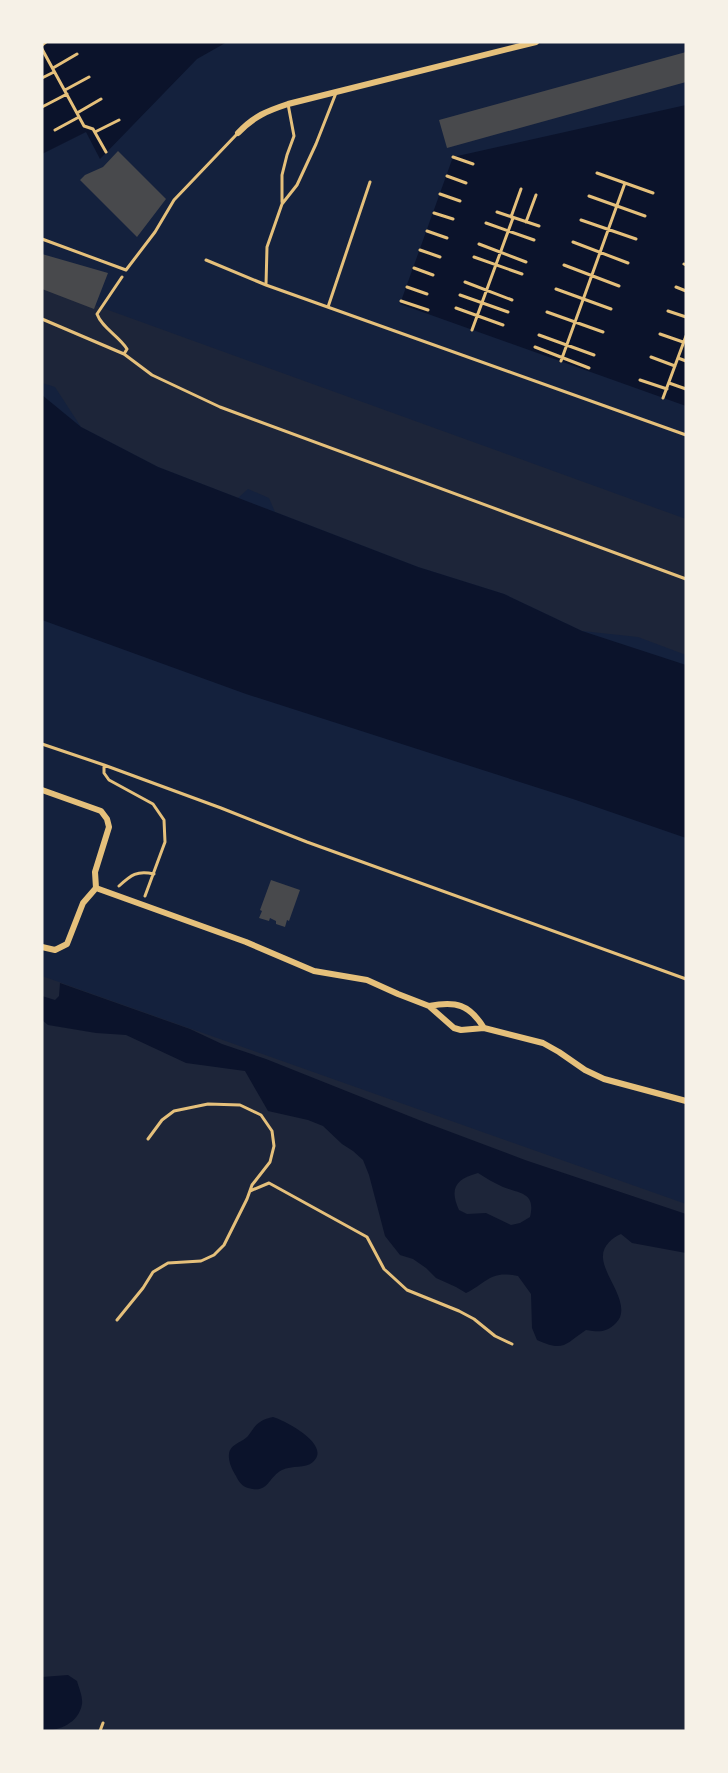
<svg xmlns="http://www.w3.org/2000/svg" width="728" height="1773" font-family="'Public Sans',sans-serif">
<style>
.green{fill:#1d2539}
.water{fill:#0b132b;fill-rule:evenodd}
.building{fill:#48494c}
.lines{fill:none;stroke-linecap:round;stroke-linejoin:round}
.path{stroke:#e5c07b;stroke-width:3}
.service{stroke:#e5c07b;stroke-width:3}
.minor{stroke:#e5c07b;stroke-width:6}
</style>
<rect width="100%" height="100%" fill="#14213d"/>
<!-- green -->
<path class="green" d="M 42,286 L 686,519 L 686,655 L 638,637 L 582,631 L 504,594 L 418,567 L 275,512 L 269,498 L 248,489 L 238,498 L 158,467 L 81,427 L 55,387 L 42,383 Z
M 42,976 L 686,1204 L 686,1731 L 42,1731 Z"/>
<!-- water -->
<path class="water" d="M 42,42 L 227,42 L 197,59 L 100,159 L 86,132 L 42,154 Z
M 686,105 L 686,406 L 400,304 L 453,157 Z
M 42,395 L 81,427 L 158,467 L 418,567 L 504,594 L 582,631 L 686,665 L 686,838 L 573,799 L 246,694 L 42,620 Z
M 60,983 L 190,1029 L 222,1044 L 266,1059 L 424,1122 L 525,1160 L 686,1214 L 686,1253 L 632,1243 L 621,1234 C 612,1238 602,1246 603,1258 C 604,1277 633,1306 616,1323 C 606,1333 599,1332 586,1330 C 564,1345 564,1352 537,1340 L 532,1328 L 531,1294 L 518,1276 C 490,1270 488,1282 466,1293 L 456,1287 L 436,1278 L 426,1268 L 413,1259 L 400,1255 L 385,1236 L 369,1175 L 363,1160 L 353,1151 L 342,1144 L 323,1126 L 308,1120 L 268,1111 L 245,1071 L 186,1063 L 126,1035 L 96,1033 L 48,1025 L 42,1020 L 42,996 L 55,1000 L 59,996 ZM 478,1173 C 486,1178 494,1183 503,1187 C 520,1194 536,1192 530,1217 L 520,1223 L 511,1225 L 486,1213 L 467,1214 L 459,1210 C 449,1188 456,1179 478,1173 Z
M 273,1417 C 286,1421 332,1445 313,1462 C 305,1469 292,1465 282,1470 C 267,1478 269,1494 248,1488 C 242,1486 239,1482 236,1476 C 232,1470 228,1461 229,1454 C 230,1444 243,1442 248,1436 C 252,1431 255,1425 260,1422 C 264,1419 269,1418 273,1417 Z
M 68,1675 L 77,1681 C 79,1688 83,1697 82,1704 C 79,1723 59,1731 42,1731 L 42,1677 Z"/>
<!-- building -->
<path class="building" d="M 686,52 L 686,82 L 447,148 L 439,120 Z
M 118,151 L 166,199 L 137,237 L 80,180 L 85,175 L 103,167 Z
M 42,254 L 108,273 L 94,309 L 42,289 Z
M 271,880 L 300,890 L 289,921 L 287,920 L 285,927 L 276,924 L 276,921 L 270,918 L 269,921 L 259,918 L 262,911 L 260,910 Z"/>
<g class="lines">
<!-- path -->
<path class="path" d="M 42,45 L 46,42
M 42,49 L 84,126 L 93,129 L 106,152
M 53,68 L 77,54
M 42,78 L 54,72
M 65,90 L 89,77
M 42,107 L 67,94
M 77,113 L 101,99
M 55,130 L 79,117
M 95,132 L 119,120
M 453,157 L 473,164
M 597,173 L 653,193
M 447,176 L 466,183
M 440,194 L 460,201
M 589,196 L 645,216
M 497,212 L 539,226
M 434,213 L 453,219
M 511,217 L 521,189
M 581,220 L 636,239
M 526,222 L 536,195
M 486,223 L 534,240
M 427,231 L 447,238
M 573,242 L 628,263
M 479,244 L 526,262
M 420,250 L 440,257
M 474,257 L 522,274
M 684,264 L 686,265
M 564,265 L 619,286
M 414,268 L 433,275
M 122,277 L 97,314 C 102,328 119,336 127,349 L 124,354
M 465,282 L 512,300
M 407,287 L 427,294
M 676,287 L 686,291
M 556,289 L 611,309
M 460,295 L 508,312
M 401,301 L 428,310
M 456,308 L 503,325
M 668,311 L 686,317
M 547,312 L 603,332
M 42,319 L 124,354 L 152,375 L 220,407 L 686,579
M 472,330 L 513,218
M 660,334 L 683,342
M 539,335 L 594,355
M 535,347 L 589,368
M 651,357 L 675,366
M 678,358 L 686,361
M 561,361 L 625,183
M 640,380 L 667,389
M 669,383 L 686,389
M 663,398 L 686,336
M 42,744 L 104,765 L 221,808 L 307,842 L 686,979
M 104,765 L 104,773 L 109,780 L 153,804 L 164,820 L 165,842 L 145,896
M 119,886 C 131,875 137,870 154,874"/>
<!-- service -->
<path class="service" d="M 282,202 L 282,175 L 287,155 L 294,136 L 288,104
M 42,239 L 126,270 L 155,232 L 174,200 L 237,134
M 206,260 L 266,285 L 686,435
M 266,285 L 267,247 L 282,204 L 297,185 L 316,144 L 336,93
M 328,307 L 370,182
M 250,1191 L 269,1183 L 367,1237 L 384,1269 L 407,1290 L 459,1311 L 474,1319 L 495,1336 L 512,1344
M 117,1320 L 143,1288 L 153,1272 L 168,1263 L 201,1261 L 214,1255 L 224,1245 L 247,1199 L 252,1185 L 270,1162 L 274,1146 L 272,1131 L 261,1115 L 240,1105 L 208,1104 L 174,1111 L 162,1120 L 148,1139
M 100,1731 L 103,1723"/>
<!-- minor -->
<path class="minor" d="M 238,133 C 254,116 267,111 288,104 L 536,42
M 42,790 L 101,811 L 107,819 L 109,827 L 95,872 L 96,888 L 83,903 L 67,944 L 55,950 L 42,947
M 96,888 L 246,942 L 314,971 L 367,980 L 398,994 L 429,1006 L 454,1028 L 461,1030 L 484,1028 L 543,1043 L 559,1052 L 585,1070 L 604,1079 L 686,1101
M 429,1006 C 456,1001 469,1004 484,1028"/>
</g>
<!-- border -->
<rect width="728" height="1773" fill="none" stroke="#f6f1e7" stroke-width="87"/>
</svg>
